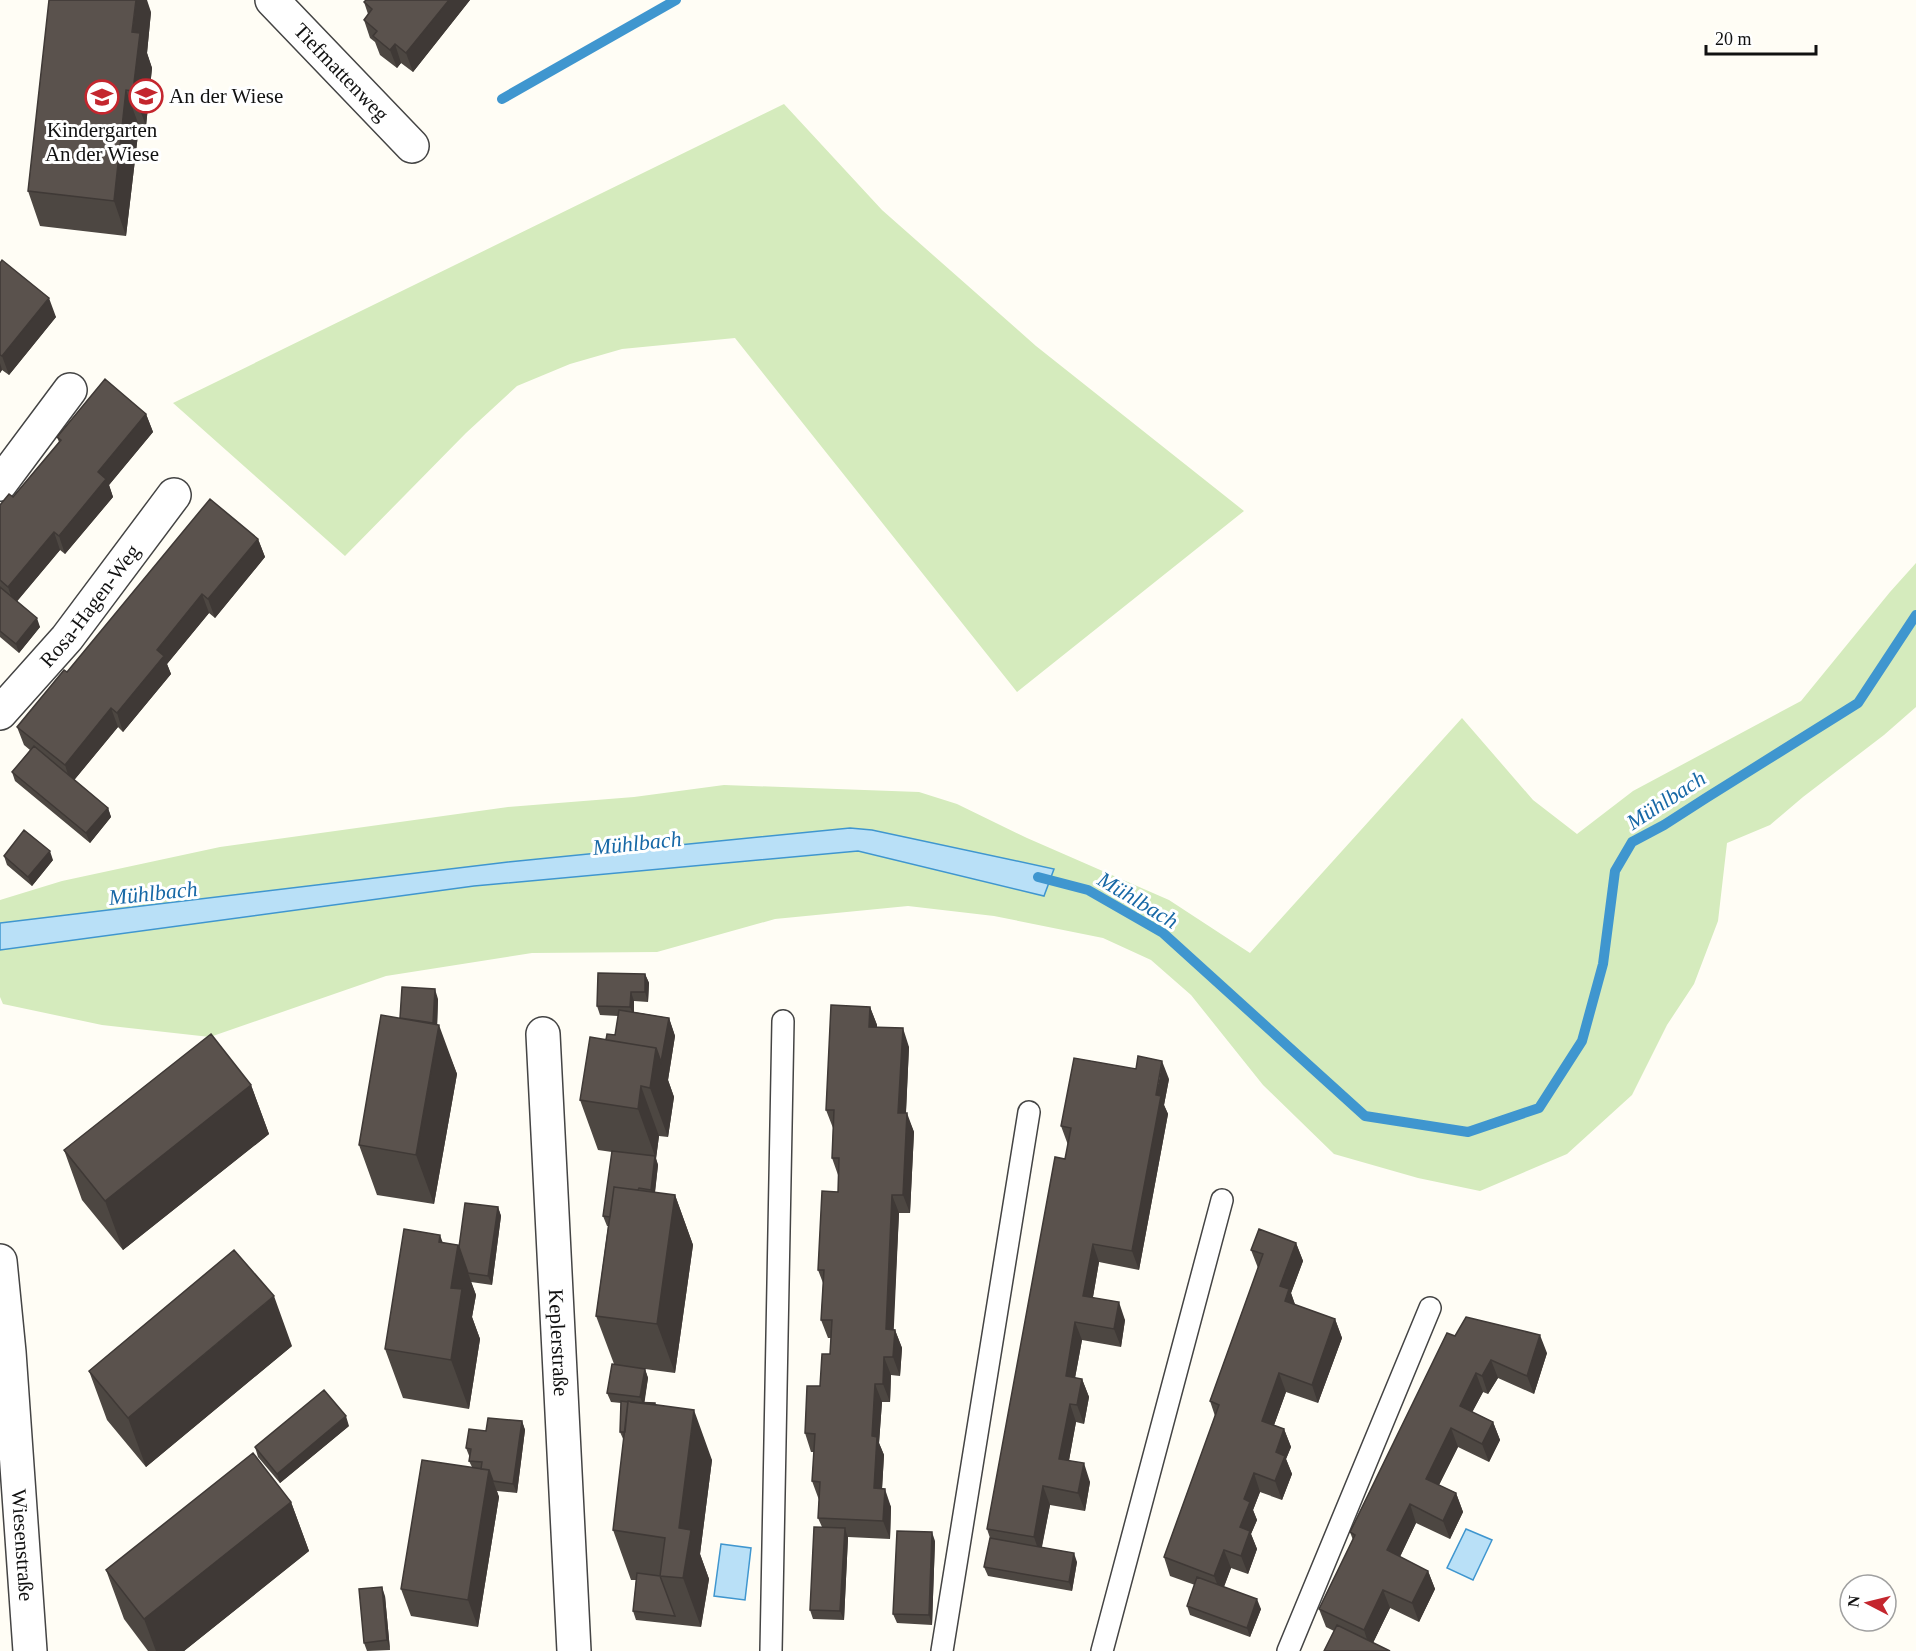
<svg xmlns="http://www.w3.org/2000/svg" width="1916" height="1651" font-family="Georgia,serif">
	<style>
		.green { fill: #d5ebbd }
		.water { fill: #b9e0f7; stroke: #3f96cf; stroke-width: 1.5 }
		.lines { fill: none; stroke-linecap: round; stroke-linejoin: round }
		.stream { stroke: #3f96cf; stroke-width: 10 }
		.lane-casing { stroke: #444; stroke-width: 24 }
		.street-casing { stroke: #444; stroke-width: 36 }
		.lane { stroke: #fff; stroke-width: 21 }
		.street { stroke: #fff; stroke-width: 33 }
		.wall { fill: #4d4742 }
		.shaded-wall { fill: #3f3936 }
		.building { fill: #5a524d; stroke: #3f3936; stroke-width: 1.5 }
		.labels { text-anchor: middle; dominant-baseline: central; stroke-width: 6; stroke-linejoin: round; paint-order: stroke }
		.street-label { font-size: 21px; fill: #111; stroke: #fff }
		.poi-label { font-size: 21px; fill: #111; stroke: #fff; text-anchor: start }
		.water-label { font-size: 22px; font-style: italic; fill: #1768a6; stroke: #fff }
	</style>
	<rect width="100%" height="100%" fill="#fffdf5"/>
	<path class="green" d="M784 104 882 210 1036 346 1244 511 1017 692 735 338 622 349 570 364 517 386 466 433 345 556 173 403Z
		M1916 563V707L1884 735 1803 797 1770 825 1727 843 1718 921 1694 984 1667 1025 1632 1095 1567 1154 1480 1191 1418 1178 1334 1154 1263 1085 1191 995 1151 960 1103 938 994 916 908 906 775 919 657 952 532 953 386 976 210 1037 102 1025 3 1004 0 997V900L62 881 220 847 508 807 634 797 724 785 919 792 957 804 1027 838 1169 900 1250 953 1462 718 1533 800 1577 834 1633 791 1801 701 1890 592Z"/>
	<path class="water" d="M850 828 872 830 1054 869 1044 896 858 851 474 886 0 950V923L508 862Z
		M1466 1529 1492 1540 1473 1580 1447 1568Z
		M721 1544 751 1548 745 1600 714 1596Z"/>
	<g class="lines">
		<path class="stream" d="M502 99 676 0
			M1038 877 1088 890 1163 933 1365 1116 1468 1132 1539 1108 1582 1041 1603 964 1615 871 1632 842 1664 825 1706 798 1858 703 1916 615"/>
		<g class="lane-casing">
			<path id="lane" d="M771 1651 783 1021
				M942 1651 1029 1112
				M1102 1651 1222 1200
				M1288 1651 1430 1308"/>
		</g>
		<g class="street-casing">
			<g id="street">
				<path id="s1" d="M272 0 412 146"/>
				<path d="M0 484 70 390"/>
				<path id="s2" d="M0 713 67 638 174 495"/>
				<path id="s3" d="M543 1034 574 1651"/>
				<path id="s4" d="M0 1261 9 1352 30 1651"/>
			</g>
		</g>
		<use href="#lane" class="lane"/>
		<use href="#street" class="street"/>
	</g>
	<path class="wall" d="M366 0H470L413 72 401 63 397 68 380 55 375 42 370 38 364 20 368 14 364 2Z
		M151 12 147 53 152 68 146 126H139L126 236 40 226 28 191Z
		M0 263 56 317 9 375 2 370 0 373Z
		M146 414 153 432 109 485 113 497 65 554 60 550 17 601 40 627 19 653 0 637V505L13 497 59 442 57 437Z
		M258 539 265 557 215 618 209 613 167 664 171 674 123 732 118 727 74 780 108 808 111 817 90 843 15 781 12 772 30 750 24 745 17 727 67 672Z
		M4 856 53 860 32 886 7 865Z
		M645 974 649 983 648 1002 634 1001V1012L669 1018 675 1036 668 1080 674 1097 668 1137 659 1136 656 1158 658 1165 655 1193 675 1195 693 1245 675 1373 645 1369 648 1378 644 1402 656 1405 712 1460 700 1554 709 1579 701 1627 636 1620 633 1611 636 1580H631L613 1530 624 1441 620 1432 621 1403 611 1402 607 1393 614 1364 596 1316 608 1226H607L603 1216 612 1152 598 1150 580 1100 606 1040 615 1035 618 1016 600 1015 597 1006Z
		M438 999 437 1024 457 1074 434 1204 377 1195 359 1145 400 1018Z
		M870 1007 877 1025V1027L909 1047 906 1113 914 1132 910 1213H899L893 1330H895L902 1348 900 1376 891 1375 890 1402H882L879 1443 884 1455 882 1489 891 1507 890 1539 848 1537 844 1620 813 1619 810 1610 822 1527 818 1518 819 1500 812 1481 814 1452H811L805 1433 830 1354 831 1338H828L821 1320 823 1283 818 1270 838 1192V1175L832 1158 833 1128 826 1110Z
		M1169 1079 1164 1105 1168 1114 1139 1270 1099 1262 1093 1297 1125 1320 1121 1347 1082 1340 1075 1378 1082 1379 1089 1397 1084 1424 1076 1422 1069 1460 1090 1482 1085 1511 1050 1505 1042 1547 1077 1562 1072 1591 988 1576 984 1567 990 1538 987 1529 1068 1145 1061 1126Z
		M251 1085 269 1134 123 1250 82 1200 64 1150Z
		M498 1207 501 1216 492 1285 471 1282 476 1295 472 1317 480 1339 469 1409 403 1398 385 1349 443 1243 458 1245 459 1247Z
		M1296 1243 1303 1261 1291 1293 1295 1305 1335 1319 1342 1338 1318 1403 1286 1392 1274 1425 1284 1429 1291 1447 1286 1459 1292 1474 1282 1500 1260 1492 1253 1510 1257 1520 1251 1534 1257 1549 1248 1574 1231 1568 1224 1587 1261 1609 1250 1637 1190 1615 1187 1606 1195 1585 1170 1576 1164 1557 1215 1416 1210 1401 1258 1268 1251 1250Z
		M1455 1336 1547 1353 1534 1394 1498 1378 1488 1394 1483 1392 1472 1412 1493 1422 1500 1440 1489 1462 1458 1447 1439 1485 1456 1493 1463 1512 1450 1539 1416 1523 1400 1557 1428 1571 1435 1589 1419 1622 1390 1608 1373 1643 1334 1631 1326 1627 1319 1609 1353 1540 1350 1532Z
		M292 1346 146 1467 107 1420 89 1371Z
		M522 1421 525 1430 517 1493 497 1491 499 1497 478 1627 411 1616 401 1589 472 1467 469 1461 470 1458 466 1448 486 1431Z
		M349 1426 280 1483 258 1457 255 1447Z
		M291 1502 309 1551 184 1651H148L124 1619 106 1570Z
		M935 1541 932 1625 897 1623 893 1614Z
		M385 1596 390 1650 367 1651 364 1643Z"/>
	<path class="shaded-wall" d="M136 0H147L151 12 147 53 152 68 146 126 133 91 132 32Z
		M449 0H470L413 72 406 53Z
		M395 44 401 63 397 68 390 50Z
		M126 90 139 126 126 236 114 201Z
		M49 298 56 317 9 375 2 356Z
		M0 363 2 370 0 373Z
		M146 414 153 432 109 485 113 497 65 554 59 536 98 472Z
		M54 532 60 550 14 605 8 587Z
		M258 539 265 557 215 618 208 599Z
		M202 594 209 613 167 664 171 674 123 732 117 713 157 650Z
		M37 618 40 627 19 653 16 644Z
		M111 708 118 727 71 784 65 765Z
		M108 808 111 817 90 843 86 833Z
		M50 851 53 860 32 886 28 877Z
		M645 974 649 983 648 1002 645 992Z
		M435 989 438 999 437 1032 433 1023Z
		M631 992 634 1001V1016L630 1007Z
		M870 1007 877 1025 876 1045 869 1027Z
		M669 1018 675 1036 668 1080 674 1097 668 1137 650 1088 656 1048Z
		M439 1025 457 1074 434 1204 416 1155Z
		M903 1028 909 1047 905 1131 898 1113Z
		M1162 1061 1169 1079 1164 1105 1168 1114 1139 1270 1132 1251Z
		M251 1085 269 1134 123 1250 105 1201Z
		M641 1086 659 1136 656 1159 638 1109Z
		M907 1113 914 1132 910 1213 903 1195Z
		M655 1156 658 1165 654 1199 651 1190Z
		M675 1195 693 1245 675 1373 657 1324Z
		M892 1195 899 1213 893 1347 886 1329Z
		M498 1207 501 1216 492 1285 488 1276Z
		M440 1235 454 1273 458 1245 476 1295 472 1317 480 1339 469 1409 451 1360V1288L439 1242Z
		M1296 1243 1303 1261 1291 1293 1296 1307 1285 1301 1280 1286Z
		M1093 1244 1099 1262 1090 1314 1083 1296Z
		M274 1296 292 1346 146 1467 128 1418Z
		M1119 1302 1125 1320 1121 1347 1114 1329Z
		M1335 1319 1342 1338 1318 1403 1312 1385Z
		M1075 1322 1082 1340 1072 1394 1066 1376Z
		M895 1330 902 1348 900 1376 893 1357Z
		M1540 1335 1547 1353 1534 1394 1527 1376Z
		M884 1357 891 1375 890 1402 883 1384Z
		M1491 1360 1498 1378 1488 1394 1482 1376Z
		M645 1369 648 1378 644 1406 640 1397Z
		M1279 1373 1286 1392 1269 1439 1262 1421Z
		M1476 1373 1483 1392 1466 1424 1460 1406Z
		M1082 1379 1089 1397 1084 1424 1077 1405Z
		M875 1384 882 1402 879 1443 884 1455 881 1506 874 1488 872 1436Z
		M1070 1404 1076 1422 1066 1477 1059 1459Z
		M694 1410 712 1460 700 1554 709 1579 701 1627 683 1578 679 1528Z
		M346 1416 349 1426 280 1483 277 1474Z
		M522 1421 525 1430 517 1493 513 1484Z
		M1493 1422 1500 1440 1489 1462 1482 1444Z
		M1451 1428 1458 1447 1433 1497 1426 1479Z
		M1284 1429 1291 1447 1286 1459 1292 1474 1282 1500 1275 1481 1276 1452Z
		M1084 1463 1090 1482 1085 1511 1078 1493Z
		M489 1470 499 1497 478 1627 468 1600Z
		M1254 1473 1260 1492 1253 1510 1257 1520 1251 1534 1257 1549 1248 1574 1241 1556 1240 1527 1244 1499Z
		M1043 1486 1050 1505 1040 1555 1034 1537Z
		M885 1489 891 1507 890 1539 883 1521Z
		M1456 1493 1463 1512 1450 1539 1443 1521Z
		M291 1502 309 1551 184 1651H156L144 1619Z
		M1410 1504 1416 1523 1394 1569 1387 1550Z
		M845 1528 848 1538 844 1620 840 1611Z
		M932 1532 935 1541 932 1625 929 1615Z
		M1224 1550 1231 1568 1221 1594 1214 1576Z
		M1074 1553 1077 1562 1072 1591 1069 1582Z
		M1428 1571 1435 1589 1419 1622 1412 1603Z
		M382 1587 385 1596 390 1650 387 1640Z
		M1383 1590 1390 1608 1370 1649 1364 1630Z
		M1257 1599 1261 1609 1250 1637 1247 1628Z"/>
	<path class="building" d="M49 0H136L132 32 140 33 133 91 126 90 114 201 28 191Z
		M366 0H449L406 53 395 44 390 50 373 36 377 31 364 20 372 9 364 2Z
		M2 260 49 298 2 356 0 355V263Z
		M105 379 146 414 98 472 106 479 59 536 54 532 8 587 0 580V505L9 494 13 497 61 440 57 437Z
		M210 499 258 539 208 599 202 594 157 650 164 656 117 713 111 708 65 765 17 727 64 670 67 672Z
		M0 587 37 618 16 644 0 631Z
		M34 746 108 808 86 833 12 772Z
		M24 830 50 851 28 877 4 856Z
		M598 973 645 974V992H631L630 1007 597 1006Z
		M402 987 435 989 433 1023 400 1018Z
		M831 1005 870 1007 869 1027 903 1028 898 1113H907L903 1195H892L886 1329 895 1330 893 1357H884L883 1384H875L872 1436 877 1437 874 1488 885 1489 883 1521 818 1518 820 1482 812 1481 815 1434 805 1433 807 1386H820L822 1354H830L832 1320H821L824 1270H818L822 1191 838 1192 839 1158H832L834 1110H826Z
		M619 1010 669 1018 661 1062 656 1048 606 1040 607 1034 615 1035Z
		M381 1015 439 1025 416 1155 359 1145Z
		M211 1034 251 1085 105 1201 64 1150Z
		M590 1037 656 1048 650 1088 641 1086 638 1109 580 1100Z
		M1138 1056 1162 1061 1156 1095 1161 1096 1132 1251 1093 1244 1083 1296 1119 1302 1114 1329 1075 1322 1066 1376 1082 1379 1077 1405 1070 1404 1059 1459 1084 1463 1078 1493 1043 1486 1034 1537 987 1529 1055 1157 1065 1159 1071 1128 1061 1126 1074 1058 1136 1069Z
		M612 1151 655 1156 651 1190 639 1188 638 1190 614 1187 610 1217 603 1216Z
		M614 1187 675 1195 657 1324 596 1316Z
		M465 1203 498 1207 488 1276 468 1273 459 1247Z
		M404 1229 440 1235 439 1242 458 1245 451 1288 462 1289 451 1360 385 1349Z
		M1259 1229 1296 1243 1280 1286 1289 1289 1285 1301 1335 1319 1312 1385 1279 1373 1262 1421 1284 1429 1276 1452 1285 1456 1275 1481 1254 1473 1244 1499 1250 1502 1240 1527 1250 1531 1241 1556 1224 1550 1214 1576 1164 1557 1219 1405 1210 1401 1263 1254 1251 1250Z
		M234 1250 274 1296 128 1418 89 1371Z
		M1466 1317 1540 1335 1527 1376 1491 1360 1482 1376 1476 1373 1460 1406 1493 1422 1482 1444 1451 1428 1426 1479 1456 1493 1443 1521 1410 1504 1387 1550 1428 1571 1412 1603 1383 1590 1364 1630 1319 1609 1355 1535 1350 1532 1447 1333 1455 1336Z
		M612 1364 645 1369 640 1397 607 1393Z
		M324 1390 346 1416 277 1474 255 1447Z
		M621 1401 628 1402 625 1432H620Z
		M628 1401 694 1410 679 1528 691 1530 683 1578 660 1576 665 1538 613 1530Z
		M630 1402 655 1403V1405Z
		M488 1418 522 1421 513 1484 493 1481 489 1470 481 1469 482 1462 469 1461 471 1449 466 1448 469 1429 486 1431Z
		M253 1453 291 1502 144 1619 106 1570Z
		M422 1460 489 1470 468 1600 401 1589Z
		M814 1527 845 1528 840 1611 810 1610Z
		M897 1531 932 1532 929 1615 893 1614Z
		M990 1538 1074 1553 1069 1582 984 1567Z
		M637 1573 660 1576 675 1616 633 1611Z
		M1197 1577 1257 1599 1247 1628 1187 1606Z
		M382 1587 387 1640 364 1643 359 1589Z
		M1337 1625 1390 1651H1324Z"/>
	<defs>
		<g id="school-ring" transform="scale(1.725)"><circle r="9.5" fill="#fff" stroke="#c4262e" stroke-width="1.5"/><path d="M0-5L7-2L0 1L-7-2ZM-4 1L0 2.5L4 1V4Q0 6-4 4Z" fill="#c4262e"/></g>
	</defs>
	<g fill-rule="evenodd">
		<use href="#school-ring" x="146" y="96"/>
		<use href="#school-ring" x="102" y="97"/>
	</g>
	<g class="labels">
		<g class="street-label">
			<text stroke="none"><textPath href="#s1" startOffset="100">Tiefmattenweg</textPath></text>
			<text stroke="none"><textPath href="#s2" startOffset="140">Rosa-Hagen-Weg</textPath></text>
			<text stroke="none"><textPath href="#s3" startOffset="309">Keplerstraße</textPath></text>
			<text stroke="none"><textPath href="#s4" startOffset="285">Wiesenstraße</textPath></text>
		</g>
		<g class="poi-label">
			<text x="169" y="96">An der Wiese</text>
			<text x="102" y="130" text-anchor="middle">Kindergarten<tspan x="102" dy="24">An der Wiese</tspan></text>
		</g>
		<g class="water-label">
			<text transform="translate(1666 800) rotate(-33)">Mühlbach</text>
			<text transform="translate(637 843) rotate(-6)">Mühlbach</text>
			<text transform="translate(153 893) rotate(-6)">Mühlbach</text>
			<text transform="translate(1138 900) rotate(31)">Mühlbach</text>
		</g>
	</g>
	<g transform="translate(1868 1603) rotate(277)"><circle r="28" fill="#ffffff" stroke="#a0a0a0" stroke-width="1.5"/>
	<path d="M0-4.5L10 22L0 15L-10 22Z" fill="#c4262e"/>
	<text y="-9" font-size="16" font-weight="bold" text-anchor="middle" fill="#111111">N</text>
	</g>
	<path d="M1706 45v9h110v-9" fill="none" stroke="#111111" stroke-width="3"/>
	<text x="1715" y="45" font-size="18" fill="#111111" stroke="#ffffff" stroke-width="4.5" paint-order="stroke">20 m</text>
</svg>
